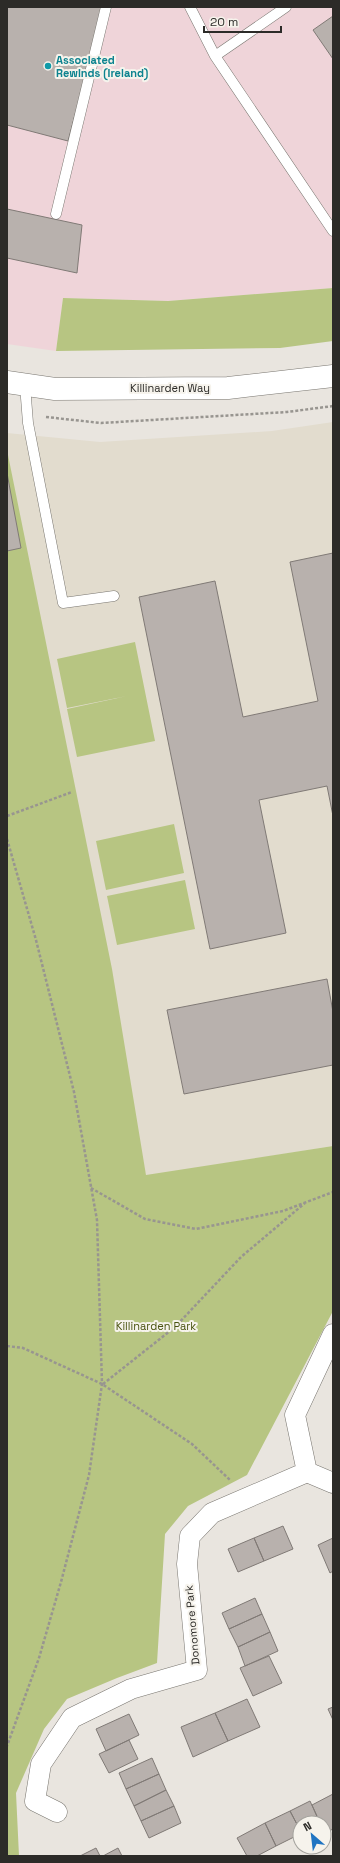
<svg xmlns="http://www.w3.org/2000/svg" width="340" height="1863" font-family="'Space Grotesk',sans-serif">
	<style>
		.industrial { fill: #efd4d9 }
		.built { fill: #e2dcce }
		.green { fill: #b7c582 }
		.building { fill: #b8b1ad; stroke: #807a76 }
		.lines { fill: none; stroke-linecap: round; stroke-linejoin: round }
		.service-casing { stroke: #797670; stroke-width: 11 }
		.minor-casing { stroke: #797670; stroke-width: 21 }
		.tertiary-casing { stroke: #797670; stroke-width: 23 }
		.path { stroke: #989590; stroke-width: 2.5; stroke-dasharray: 3 2; stroke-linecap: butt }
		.service { stroke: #fff; stroke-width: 10 }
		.minor { stroke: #fff; stroke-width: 20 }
		.tertiary { stroke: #fff; stroke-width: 22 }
		.culture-dot { fill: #0f9aa8; stroke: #f6f3ec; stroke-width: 1.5 }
		.labels { text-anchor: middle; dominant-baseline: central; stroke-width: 4; stroke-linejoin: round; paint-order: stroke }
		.culture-label { font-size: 11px; font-weight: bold; fill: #0d838f; stroke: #f6f3ec; text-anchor: start }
		.street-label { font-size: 11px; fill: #2c2b28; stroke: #f6f3ec }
		.park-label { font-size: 11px; fill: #495310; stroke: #f6f3ec }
	</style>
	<rect width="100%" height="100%" fill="#e9e5df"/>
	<path class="industrial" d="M7 7H333V288L168 301 63 298 56 351 7 344Z"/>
	<path class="built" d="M333 422V1146L146 1176 7 451V433L100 442 272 431Z"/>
	<path class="green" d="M333 288V341L280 348 56 351 63 298 168 301Z
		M7 450 112 969 146 1175 333 1146V1311L247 1475 188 1506 165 1534 157 1663 117 1678 67 1699 44 1729 16 1793 19 1856H7Z
		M135 642 155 741 77 757 67 709 127 696 67 708 57 659Z
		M174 824 184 873 106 890 96 841Z
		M185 880 195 929 117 945 107 896Z"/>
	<path class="building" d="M7 7H104L68 141 7 125Z
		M333 16V59L313 30Z
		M7 209 82 225 77 273 7 258Z
		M7 473 21 548 7 551Z
		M333 553V816L327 786 259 800 286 933 210 949 139 597 215 581 243 717 318 701 290 562Z
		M327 979 333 1012V1065L184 1094 167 1010Z
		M283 1526 293 1549 264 1561 254 1538Z
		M254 1538 264 1561 238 1572 228 1549Z
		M333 1538V1571L330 1573 318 1545Z
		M255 1598 262 1614 229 1629 222 1613Z
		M262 1614 270 1632 238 1647 229 1629Z
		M270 1632 278 1651 245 1666 238 1647Z
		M269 1656 282 1683 253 1696 240 1668Z
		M247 1699 260 1727 228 1741 215 1713Z
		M333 1707V1720L328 1709Z
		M215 1713 228 1741 193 1757 181 1727Z
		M129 1714 139 1735 106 1751 96 1729Z
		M129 1740 138 1759 109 1773 99 1754Z
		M152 1758 159 1774 126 1789 119 1773Z
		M159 1774 166 1790 134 1806 126 1789Z
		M166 1790 174 1806 141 1821 134 1806Z
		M333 1794V1829L325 1833 324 1823H320L312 1805Z
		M310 1801 320 1823H300V1830L290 1811Z
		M174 1806 181 1823 149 1838 141 1821Z
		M290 1811 300 1830V1834L276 1846 265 1823Z
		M265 1823 276 1846 257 1856H247L237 1838Z
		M96 1848 100 1856H80Z
		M118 1848 122 1856H103Z"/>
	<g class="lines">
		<g class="service-casing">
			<path id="service" d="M190 7 215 56 333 231
				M215 56 286 7
				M56 214 106 7
				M25 385 28 423 63 603 114 596"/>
		</g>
		<g class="minor-casing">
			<path id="minor" d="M307 1472 295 1415 333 1334
				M57 1812 35 1801 41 1764 72 1718 131 1689 197 1670 187 1564 190 1536 212 1513 307 1472 333 1483"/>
		</g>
		<g class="tertiary-casing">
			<path id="tertiary" d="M7 382 55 389 228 388 333 376"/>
		</g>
		<path class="path" d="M46 417 101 423 287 412 333 406
			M7 816 72 792
			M7 839 36 940 74 1092 97 1220 102 1384 89 1475 61 1582 39 1658 7 1746
			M91 1188 145 1219 196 1229 283 1211 333 1192
			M7 1346 23 1348 102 1384 192 1444 230 1480
			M103 1384 175 1327 241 1257 305 1203"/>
		<use href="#service" class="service"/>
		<use href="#minor" class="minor"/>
		<use href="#tertiary" class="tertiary"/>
	</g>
	<circle class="culture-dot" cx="48" cy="66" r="4"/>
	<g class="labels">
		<g class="culture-label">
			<text x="56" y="60">Associated<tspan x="56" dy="13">Rewinds (Ireland)</tspan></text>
		</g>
		<g class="street-label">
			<text x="170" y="388">Killinarden Way</text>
			<text transform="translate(192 1625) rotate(-95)">Donomore Park</text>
		</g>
		<g class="park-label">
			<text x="156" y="1326">Killinarden Park</text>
		</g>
	</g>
	<rect width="340" height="1863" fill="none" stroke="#2c2b28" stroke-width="16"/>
	<g transform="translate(312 1835) rotate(332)"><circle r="19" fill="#f6f3ec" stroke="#a5a39e"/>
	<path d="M0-3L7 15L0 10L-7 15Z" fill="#1f74c2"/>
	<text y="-6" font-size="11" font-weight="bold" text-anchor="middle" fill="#2c2b28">N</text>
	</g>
	<path d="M204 26v6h77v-6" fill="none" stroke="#2c2b28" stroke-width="2"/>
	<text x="210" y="26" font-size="12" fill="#2c2b28" stroke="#f6f3ec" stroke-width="3" paint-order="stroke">20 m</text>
</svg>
